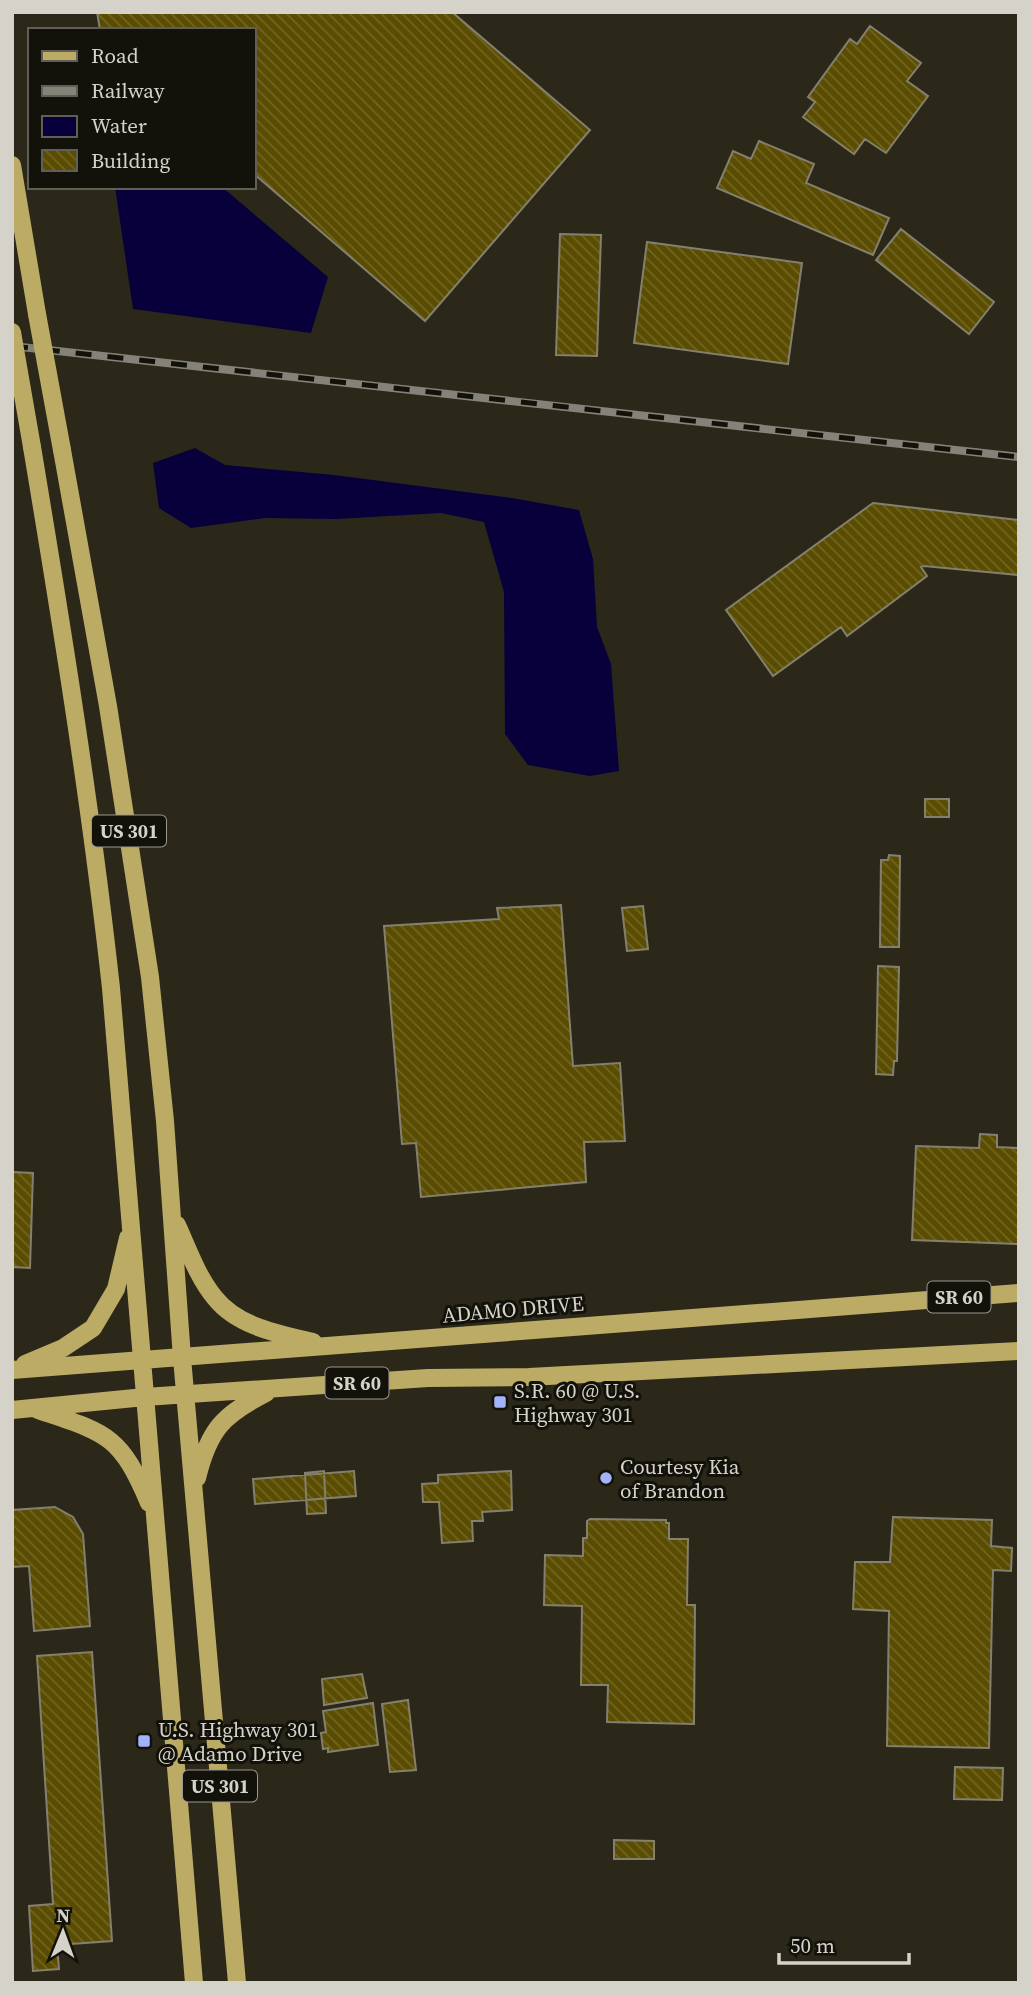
<svg xmlns="http://www.w3.org/2000/svg" width="1031" height="1995" font-family="'Source Serif 4',serif">
	<style>
		.water { fill: #07003a }
		.building { fill: url(#building-back-hatch); stroke: #84806f; stroke-width: 2 }
		.lines { fill: none; stroke-linecap: round; stroke-linejoin: round }
		.primary { stroke: #bcab65; stroke-width: 18 }
		.rail-casing { stroke: #858377; stroke-width: 8 }
		.rail { stroke: #12110a; stroke-width: 5; stroke-dasharray: 16; stroke-linecap: butt }
		.primary-bridge { stroke: #bcab65; stroke-width: 18 }
		.poi-dot { fill: #a3b2fd; stroke: #12110a; stroke-width: 2.5 }
		.labels { text-anchor: middle; dominant-baseline: central; stroke-width: 6; stroke-linejoin: round; paint-order: stroke }
		.shield { fill: #12110a; stroke: #9a9890; stroke-width: 2 }
		.shield-label { font-size: 19px; font-weight: bold; fill: #d4d2c9 }
		.street-label { font-size: 21px; fill: #d4d2c9; stroke: #12110a }
		.poi-label { font-size: 21px; fill: #d4d2c9; stroke: #12110a; text-anchor: start }
	</style>
	<defs>
		<pattern id="building-back-hatch" width="6" height="6" patternUnits="userSpaceOnUse" patternTransform="scale(1.75)"><rect width="6" height="6" fill="#5a4c00"/><path d="M-1 5l2 2M0 0l6 6M5-1l2 2" fill="none" stroke="#716524"/></pattern>
	</defs>
	<rect width="100%" height="100%" fill="#2b281a"/>
	<path class="water" d="M115 187H222L328 277 311 333 133 309Z
		M195 448 225 465 334 475 512 498 579 510 593 559 597 627 611 664 619 771 590 776 528 765 505 734 504 592 484 522 441 513 336 519 265 518 191 528 159 508 153 463Z"/>
	<path class="building" d="M97 12H452L590 130 425 321 254 174V30H100Z
		M870 26 921 63 907 81 928 96 886 153 865 139 854 154 803 117 815 102 808 97 850 39 857 44Z
		M759 141 814 164 806 183 889 218 873 255 717 188 733 151 751 159Z
		M901 229 994 302 969 334 876 260Z
		M560 234 601 235 597 356 556 355Z
		M647 242 802 263 788 364 634 343Z
		M873 503 1019 520V575L924 566 921 567 927 576 847 636 841 627 773 676 726 610Z
		M925 799H949V817H925Z
		M889 855 900 856 899 947H880L881 860H888Z
		M561 905 573 1066 620 1063 625 1141 584 1142 586 1182 421 1197 416 1143 402 1144 384 926 499 919 497 908Z
		M643 906 648 949 627 951 622 908Z
		M878 966 899 967 897 1061H894L893 1075 876 1074Z
		M980 1134 997 1135V1147L1019 1148V1244L912 1240 916 1146 979 1148Z
		M12 1172 33 1173 30 1268 12 1267Z
		M324 1471 326 1513 307 1514 305 1473Z
		M354 1471 356 1496 255 1504 253 1479Z
		M511 1471 512 1510 482 1512 483 1521H472L473 1541 442 1543 439 1502H423L422 1484 438 1483V1475Z
		M55 1507 73 1517 83 1534 90 1626 34 1631 29 1566 12 1567V1510Z
		M893 1517 992 1520 991 1546 1012 1548 1011 1571 993 1570 989 1748 887 1746 889 1611 853 1609 855 1562H890Z
		M590 1519 666 1520V1523H669V1539H688L687 1605H695L694 1724 607 1722 608 1685H581L582 1606 544 1605 545 1555 583 1556V1538H587V1521Z
		M92 1652 112 1941 57 1945 59 1969 33 1971 29 1906 53 1904 37 1656Z
		M362 1674 367 1698 324 1705 322 1679Z
		M408 1700 416 1770 390 1772 382 1704Z
		M373 1703 378 1745 328 1752V1748L323 1749 321 1733 326 1732 323 1711Z
		M955 1767 1003 1768 1002 1800 954 1799Z
		M614 1840 654 1841V1859H614Z"/>
	<g class="lines">
		<path class="primary" d="M12 165 37 314
			M32 447C62 627 91 806 111 988L194 1983
			M62 450 108 706 150 977 165 1121 182 1358 237 1983
			M177 1225C188 1249 198 1278 215 1298 238 1327 280 1334 313 1342
			M25 1364 63 1348 93 1328 116 1289 128 1238
			M12 1370 1019 1293
			M12 1410 145 1397 428 1378 529 1377 1019 1351
			M38 1410C106 1433 120 1434 149 1503
			M197 1478C209 1429 223 1415 266 1393"/>
		<g class="rail-casing">
			<path id="rail" d="M12 346 1019 457"/>
		</g>
		<use href="#rail" class="rail"/>
		<path class="primary-bridge" d="M37 314 62 450
			M12 332 32 447"/>
	</g>
	<g class="poi-dot">
		<rect x="493" y="1395" width="14" height="14" rx="3.5"/>
		<circle cx="606" cy="1478" r="7"/>
		<rect x="137" y="1734" width="14" height="14" rx="3.5"/>
	</g>
	<g class="labels">
		<g class="shield">
			<rect x="92" y="815.5" width="74" height="31" rx="5"/>
			<rect x="927.5" y="1281.5" width="63" height="31" rx="5"/>
			<rect x="325.5" y="1367.5" width="63" height="31" rx="5"/>
			<rect x="183" y="1770.5" width="74" height="31" rx="5"/>
		</g>
		<g class="shield-label">
			<text x="129" y="831">US 301</text>
			<text x="959" y="1297">SR 60</text>
			<text x="357" y="1383">SR 60</text>
			<text x="220" y="1786">US 301</text>
		</g>
		<g class="street-label">
			<text transform="translate(513 1309) rotate(-5)">ADAMO DRIVE</text>
		</g>
		<g class="poi-label">
			<text x="514" y="1390">S.R. 60 @ U.S.<tspan x="514" dy="24">Highway 301</tspan></text>
			<text x="620" y="1466">Courtesy Kia<tspan x="620" dy="24">of Brandon</tspan></text>
			<text x="158" y="1729">U.S. Highway 301<tspan x="158" dy="24">@ Adamo Drive</tspan></text>
		</g>
	</g>
	<rect width="1031" height="1995" fill="none" stroke="#d4d2c9" stroke-width="28"/>
	<rect x="28" y="28" width="228" height="161" fill="#12110a" stroke="#605e56" stroke-width="2"/>
	<rect x="42" y="51" width="35" height="10" fill="#bcab65" stroke="#605e56" stroke-width="2"/>
	<text x="91" y="63" font-size="21" fill="#d4d2c9">Road</text>
	<rect x="42" y="86" width="35" height="10" fill="#858377" stroke="#605e56" stroke-width="2"/>
	<text x="91" y="98" font-size="21" fill="#d4d2c9">Railway</text>
	<rect x="42" y="116" width="35" height="21" fill="#07003a" stroke="#605e56" stroke-width="2"/>
	<text x="91" y="133" font-size="21" fill="#d4d2c9">Water</text>
	<rect x="42" y="150" width="35" height="21" fill="url(#building-back-hatch)" stroke="#605e56" stroke-width="2"/>
	<text x="91" y="168" font-size="21" fill="#d4d2c9">Building</text>
	<g transform="translate(63 1932) rotate(1)" stroke="#12110a" stroke-width="5" paint-order="stroke">
	<path d="M0-5L12 26L0 18L-12 26Z" fill="#d4d2c9"/>
	<text y="-10" font-size="19" font-weight="bold" text-anchor="middle" fill="#d4d2c9">N</text>
	</g>
	<path d="M779 1953v10h130v-10" fill="none" stroke="#d4d2c9" stroke-width="3.5"/>
	<text x="790" y="1953" font-size="21" fill="#d4d2c9" stroke="#12110a" stroke-width="5" paint-order="stroke">50 m</text>
</svg>
